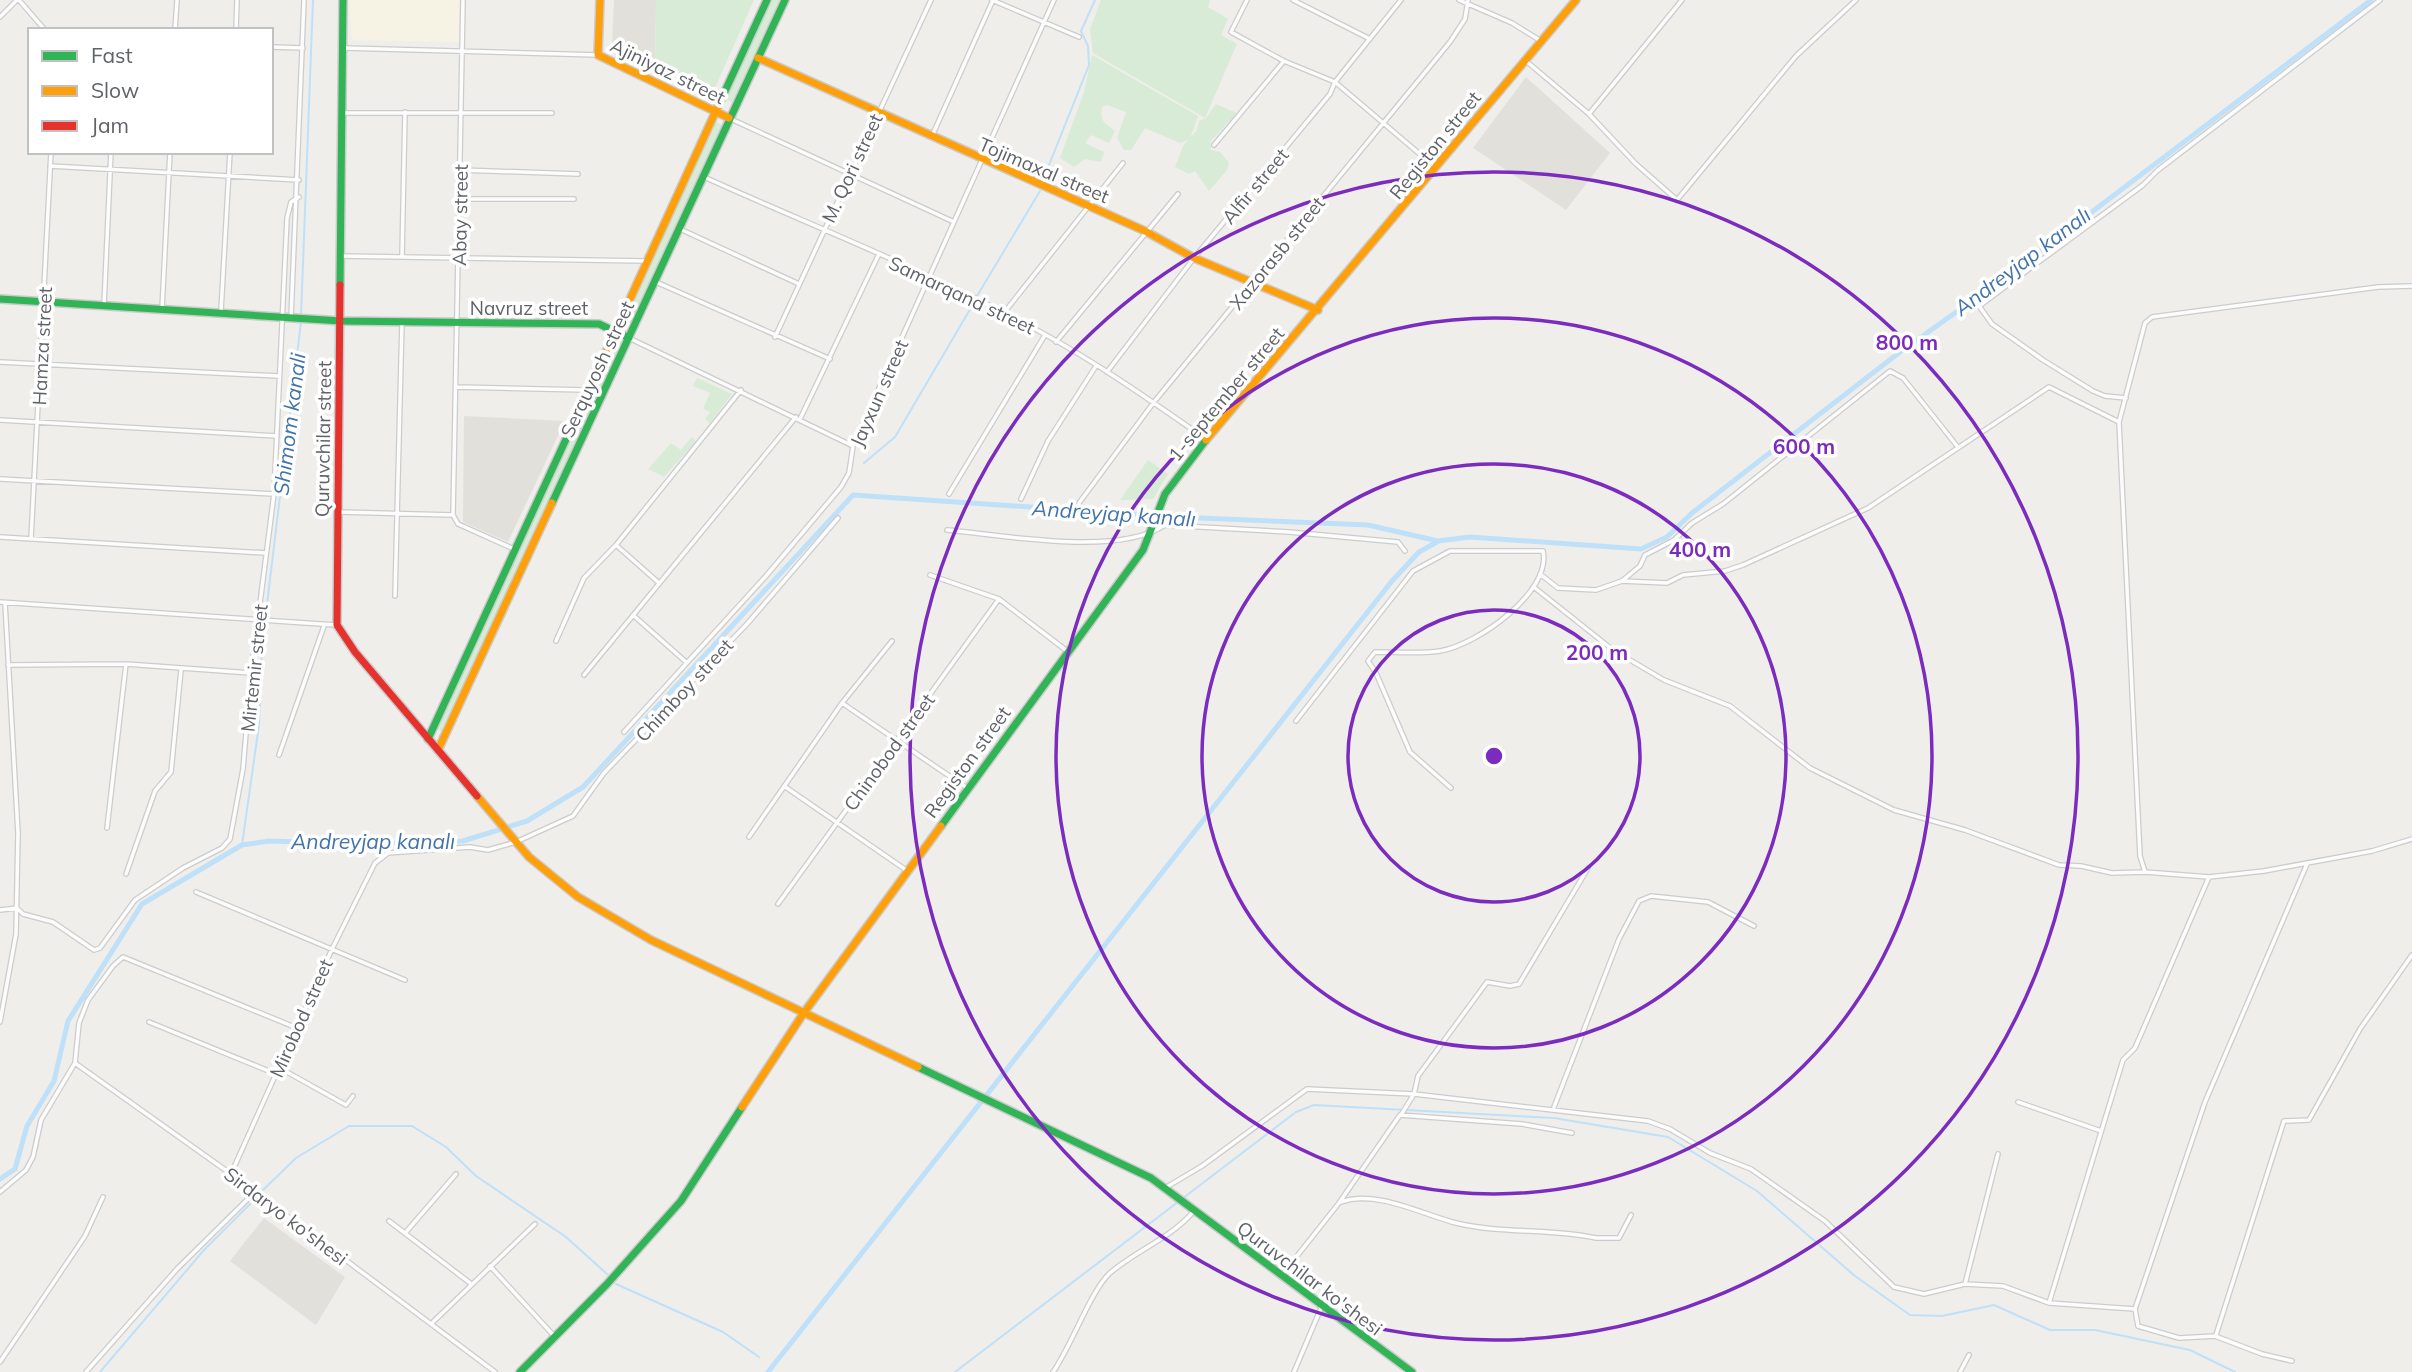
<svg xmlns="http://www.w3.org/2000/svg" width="2412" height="1372" font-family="Mulish,sans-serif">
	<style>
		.commercial { fill: #f7f3e4 }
		.education { fill: #e2e0da }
		.green { fill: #d8ebd6 }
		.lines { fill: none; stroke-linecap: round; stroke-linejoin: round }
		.stream { stroke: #bfe0f9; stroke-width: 2 }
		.canal { stroke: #bfe0f9; stroke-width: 5 }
		.street-casing { stroke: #cbcccc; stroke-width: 6 }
		.fast-casing { stroke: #cacacb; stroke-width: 10 }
		.slow-casing { stroke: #cacacb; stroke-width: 10 }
		.jam-casing { stroke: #cacacb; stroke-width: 10 }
		.street { stroke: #fdfcfc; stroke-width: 3.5 }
		.fast { stroke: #30b455; stroke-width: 7 }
		.slow { stroke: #ff9f0a; stroke-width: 7 }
		.jam { stroke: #e5322d; stroke-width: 7 }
		.ring { fill: none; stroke: #7b2cbf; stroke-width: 3.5 }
		.labels { text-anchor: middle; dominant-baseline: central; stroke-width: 7; stroke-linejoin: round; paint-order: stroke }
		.street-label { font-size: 19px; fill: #5f6368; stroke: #fff }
		.water-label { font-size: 21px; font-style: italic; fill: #4174aa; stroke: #fff }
		.centre { fill: #7b2cbf; stroke: #fff; stroke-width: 3.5 }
		.ring-label { font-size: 21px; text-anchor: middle; font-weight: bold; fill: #7b2cbf; stroke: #fff; stroke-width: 7; stroke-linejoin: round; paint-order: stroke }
	</style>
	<rect width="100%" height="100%" fill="#efeeea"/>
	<path class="commercial" d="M349 0H459V42L352 40Z"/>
	<path class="education" d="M614 0H656L655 63 612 44Z
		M1526 77 1610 153 1566 210 1473 148Z
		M464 416 565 421 508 542 463 522Z
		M264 1218 345 1277 316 1325 230 1261Z"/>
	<path class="green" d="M656 0H754L713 92 655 63Z
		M772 0H780L732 102 726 100Z
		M1101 0H1210L1208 7 1228 19 1221 35 1237 44 1205 118 1093 53 1090 29Z
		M1092 55 1198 116 1190 139 1180 143 1145 128 1131 150H1124L1117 138 1126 112 1107 105 1102 107C1099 122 1105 123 1115 131L1109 143 1091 135 1085 143 1104 152 1101 162 1085 159 1074 167 1060 158 1084 92Z
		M1216 104 1237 113 1210 142 1211 150 1220 152 1229 163 1227 170 1209 191 1195 171 1189 174 1175 167 1183 146 1197 130 1199 121 1206 118Z
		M716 122 722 125 629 325 622 322Z
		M614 340 621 343 443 732 436 728Z
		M697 378 732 394 710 423 705 419 710 412 703 409 710 393 693 386Z
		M692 437 696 441 664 477 648 469 671 443 681 450Z
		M1148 460 1168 474 1153 499 1120 500Z"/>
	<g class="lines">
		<path class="stream" d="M1043 180 1089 65 1088 46 1081 31 1095 0
			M977 296 1040 191
			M301 316 313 0
			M864 463 895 437 972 306
			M242 845 259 725 262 646 301 322
			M261 1192 296 1158 349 1126H412L446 1147 476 1176 566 1237 607 1274
			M616 1284 723 1332 759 1357
			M100 1372 204 1250 252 1202
			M955 1372 1296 1112 1314 1105 1554 1118 1668 1137 1757 1191 1855 1276 1910 1315 1942 1316 1994 1305 2050 1330H2095L2190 1350 2235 1372"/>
		<path class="canal" d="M0 1179 15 1169 27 1126 54 1081 68 1021 142 904 242 845 269 841 369 844 463 841 527 821 583 787 853 495 1176 517 1368 525 1438 541 1470 537 1641 549 1667 537 1692 513 1896 355 2022 265 2371 0
			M768 1372 1392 581 1419 552 1437 542"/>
		<g class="street-casing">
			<path id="street" d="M19 0 45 30
				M992 0 1079 37
				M1247 0 1231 32 1284 61 1335 82 1435 167
				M1293 0 1370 39
				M1459 0 1512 23 1541 41
				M0 17 17 0
				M175 30 177 0
				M236 30 237 0
				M271 47 303 48
				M344 48 598 55
				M1526 61 1589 114 1636 164 1677 200 1796 56 1856 0
				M342 113H552
				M1589 114 1682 0
				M731 119 954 222
				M932 136 993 0
				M1214 145 1284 61
				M50 166 299 180
				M461 170 578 174
				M704 177C817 228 938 275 1046 335 1102 366 1154 403 1206 439
				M461 199H574
				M680 229 799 284
				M340 256 645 261
				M402 257 405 112
				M656 282 830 359
				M104 305 111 152
				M162 309 170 152
				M221 311 230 152
				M1003 314 1123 163
				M291 318 304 0
				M775 337 931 0
				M629 338 853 446
				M1056 342 1178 194
				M0 362 278 376
				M1107 372 1194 258 1330 94 1335 82 1401 0
				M457 387 586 390
				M2126 398 2105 396 2093 391 2043 360 1992 324 1979 306 2143 185 2158 170 2380 0
				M800 419 878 256
				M0 420 277 436
				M2119 422 2145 323 2152 317 2378 287 2412 286
				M0 479 274 494
				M949 494 1045 335
				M1021 499 1048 441 1096 366
				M1079 503 1154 402 1450 42 1465 19 1468 0
				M339 512 453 515 458 524 514 549
				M453 515 463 0
				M947 530C1004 535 1117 557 1165 525L1289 532 1398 542 1405 551
				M0 537 266 553
				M31 539 51 152
				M616 545 659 583
				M1540 574 1558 588 1596 590 1622 581 1667 583 1683 575 1725 571 1743 565 1868 508 2049 387 2119 422 2140 856 2145 872
				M930 575 999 599 1067 651
				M1622 581 1640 566 1645 555 1674 540 1692 523 1723 504 1890 371 1903 378 1957 446
				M1535 588 1613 650 1664 680 1730 706 1810 768 1894 810 1965 830 2059 865 2081 866 2112 873 2145 872 2209 877 2264 871 2372 851 2412 839
				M395 596 402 322
				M0 602 336 625
				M633 615 686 662
				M556 641 584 578 616 545 741 390
				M8 665 126 664 251 673
				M584 675 796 417
				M842 703 967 788
				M1296 721 1413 571 1450 551H1543C1552 592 1477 645 1440 651 1419 654 1396 652 1375 652L1368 661 1376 673 1410 752 1451 788
				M624 732 766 576 841 487 849 473 853 446 1054 0
				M279 755 324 626
				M784 786 909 872
				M107 828 126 664
				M749 837 842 703 892 641
				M126 874 155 791 171 772 181 670
				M196 892 405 980
				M778 904 999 599
				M0 910 17 908 23 914 53 922 94 950 100 948 135 900 183 868 222 848 230 839 243 769 251 673 274 494 287 218 291 202 299 197
				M0 1022 16 934 18 833 5 603
				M149 1022 276 1074
				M75 1063 231 1174 495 1372
				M278 1067 346 1105 353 1096
				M2018 1102 2101 1131
				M1554 1107 1619 939 1639 901 1651 896 1708 902 1754 926
				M1401 1115 1414 1094 1418 1076 1487 982 1510 986 1519 984 1588 868
				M231 1174 332 949 375 863 388 853 470 847 488 850 516 842 573 816 604 773 747 624 838 518
				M1165 1188 1202 1166 1307 1089 1414 1094 1648 1121 1670 1129 1710 1153 1751 1169 1825 1221 1894 1287 1924 1294 1965 1284 2003 1286 2049 1303 2135 1309 2138 1326 2179 1338 2215 1336 2262 1354 2292 1361
				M0 1192 26 1170 33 1157 41 1120 75 1063 79 1023 88 1000 113 966 123 957 297 1028
				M1341 1202C1375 1189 1424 1215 1456 1223 1501 1234 1551 1228 1596 1238H1619L1631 1215
				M389 1221 470 1283
				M406 1232 456 1174
				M490 1266 555 1337
				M1282 1275 1339 1203 1400 1115 1522 1124 1572 1133
				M1965 1284 1998 1154
				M2049 1303 2123 1060 2135 1048 2209 877
				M2135 1309 2205 1102 2307 864
				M433 1322 535 1224
				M2216 1335 2284 1121 2309 1120 2360 1029 2412 955
				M0 1362 85 1236 103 1197
				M86 1372 177 1269 254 1193
				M1053 1372C1071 1347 1091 1290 1110 1273 1137 1250 1171 1238 1194 1211
				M1294 1372 1321 1308
				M1960 1372 1969 1355"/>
		</g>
		<g class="fast-casing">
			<path id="fast" d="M720 102 767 0
				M340 285 343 0
				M0 299 341 321 599 324 629 338
				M552 503 785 0
				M428 739 573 424
				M941 826 1143 550 1165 494 1206 440
				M918 1067 1151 1178 1412 1372
				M520 1372 607 1284 681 1201 742 1107"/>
		</g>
		<g class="slow-casing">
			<path id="slow" d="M600 0 598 55 729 118
				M758 58 1145 231 1194 258 1318 310
				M573 424 720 102
				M1206 440 1576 0
				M438 750 552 503
				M477 796 529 857 578 897 651 940 918 1067
				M742 1107 803 1014 941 826"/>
		</g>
		<g class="jam-casing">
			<path id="jam" d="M340 285 337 625 355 652 477 796"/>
		</g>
		<use href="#street" class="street"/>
		<use href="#fast" class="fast"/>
		<use href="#slow" class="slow"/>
		<use href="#jam" class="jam"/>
	</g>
	<g class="ring">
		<circle cx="1494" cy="756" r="146"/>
		<circle cx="1494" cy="756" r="292"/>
		<circle cx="1494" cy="756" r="438"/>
		<circle cx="1494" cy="756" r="584"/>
	</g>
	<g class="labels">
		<g class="street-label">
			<text transform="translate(668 71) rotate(26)">Ajiniyaz street</text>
			<text transform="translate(1435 145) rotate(-51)">Registon street</text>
			<text transform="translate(852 168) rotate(-65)">M. Qori street</text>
			<text transform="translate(1044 170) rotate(23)">Tojimaxal street</text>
			<text transform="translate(1255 186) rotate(-50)">Alfir street</text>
			<text transform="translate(460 215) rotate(-89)">Abay street</text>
			<text transform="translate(1277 253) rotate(-51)">Xazorasb street</text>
			<text transform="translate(962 295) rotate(25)">Samarqand street</text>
			<text x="529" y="308">Navruz street</text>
			<text transform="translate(42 346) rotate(-87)">Hamza street</text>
			<text transform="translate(597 369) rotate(-65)">Serquyosh street</text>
			<text transform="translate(879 393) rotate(-66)">Jayxun street</text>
			<text transform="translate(1226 394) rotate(-50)">1-september street</text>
			<text transform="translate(323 439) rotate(-89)">Quruvchilar street</text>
			<text transform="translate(254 668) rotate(-84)">Mirtemir street</text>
			<text transform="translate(684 690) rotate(-47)">Chimboy street</text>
			<text transform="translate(889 752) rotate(-54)">Chinobod street</text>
			<text transform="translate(967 762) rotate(-54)">Registon street</text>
			<text transform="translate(301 1018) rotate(-66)">Mirobod street</text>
			<text transform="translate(286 1216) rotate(37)">Sirdaryo ko'shesi</text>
			<text transform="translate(1310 1278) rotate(37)">Quruvchilar ko'shesi</text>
		</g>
		<g class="water-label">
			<text transform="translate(2022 261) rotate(-37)">Andreyjap kanalı</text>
			<text transform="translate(289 424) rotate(-83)">Shimom kanali</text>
			<text transform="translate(1114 513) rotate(4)">Andreyjap kanalı</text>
			<text x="373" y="841">Andreyjap kanalı</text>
		</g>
	</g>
	<circle cx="1494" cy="756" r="10" class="centre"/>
	<g class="ring-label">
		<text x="1907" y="350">800 m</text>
		<text x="1804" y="454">600 m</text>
		<text x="1700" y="557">400 m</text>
		<text x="1597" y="660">200 m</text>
	</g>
	<rect x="28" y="28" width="245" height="126" fill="#ffffff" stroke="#bfc1c3" stroke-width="2"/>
	<rect x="42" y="51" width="35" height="10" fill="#30b455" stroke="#bfc1c3" stroke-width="2"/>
	<text x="91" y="63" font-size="21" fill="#5f6368">Fast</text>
	<rect x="42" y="86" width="35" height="10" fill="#ff9f0a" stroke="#bfc1c3" stroke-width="2"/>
	<text x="91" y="98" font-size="21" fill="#5f6368">Slow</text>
	<rect x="42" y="121" width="35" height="10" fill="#e5322d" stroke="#bfc1c3" stroke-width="2"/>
	<text x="91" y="133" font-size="21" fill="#5f6368">Jam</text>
</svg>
